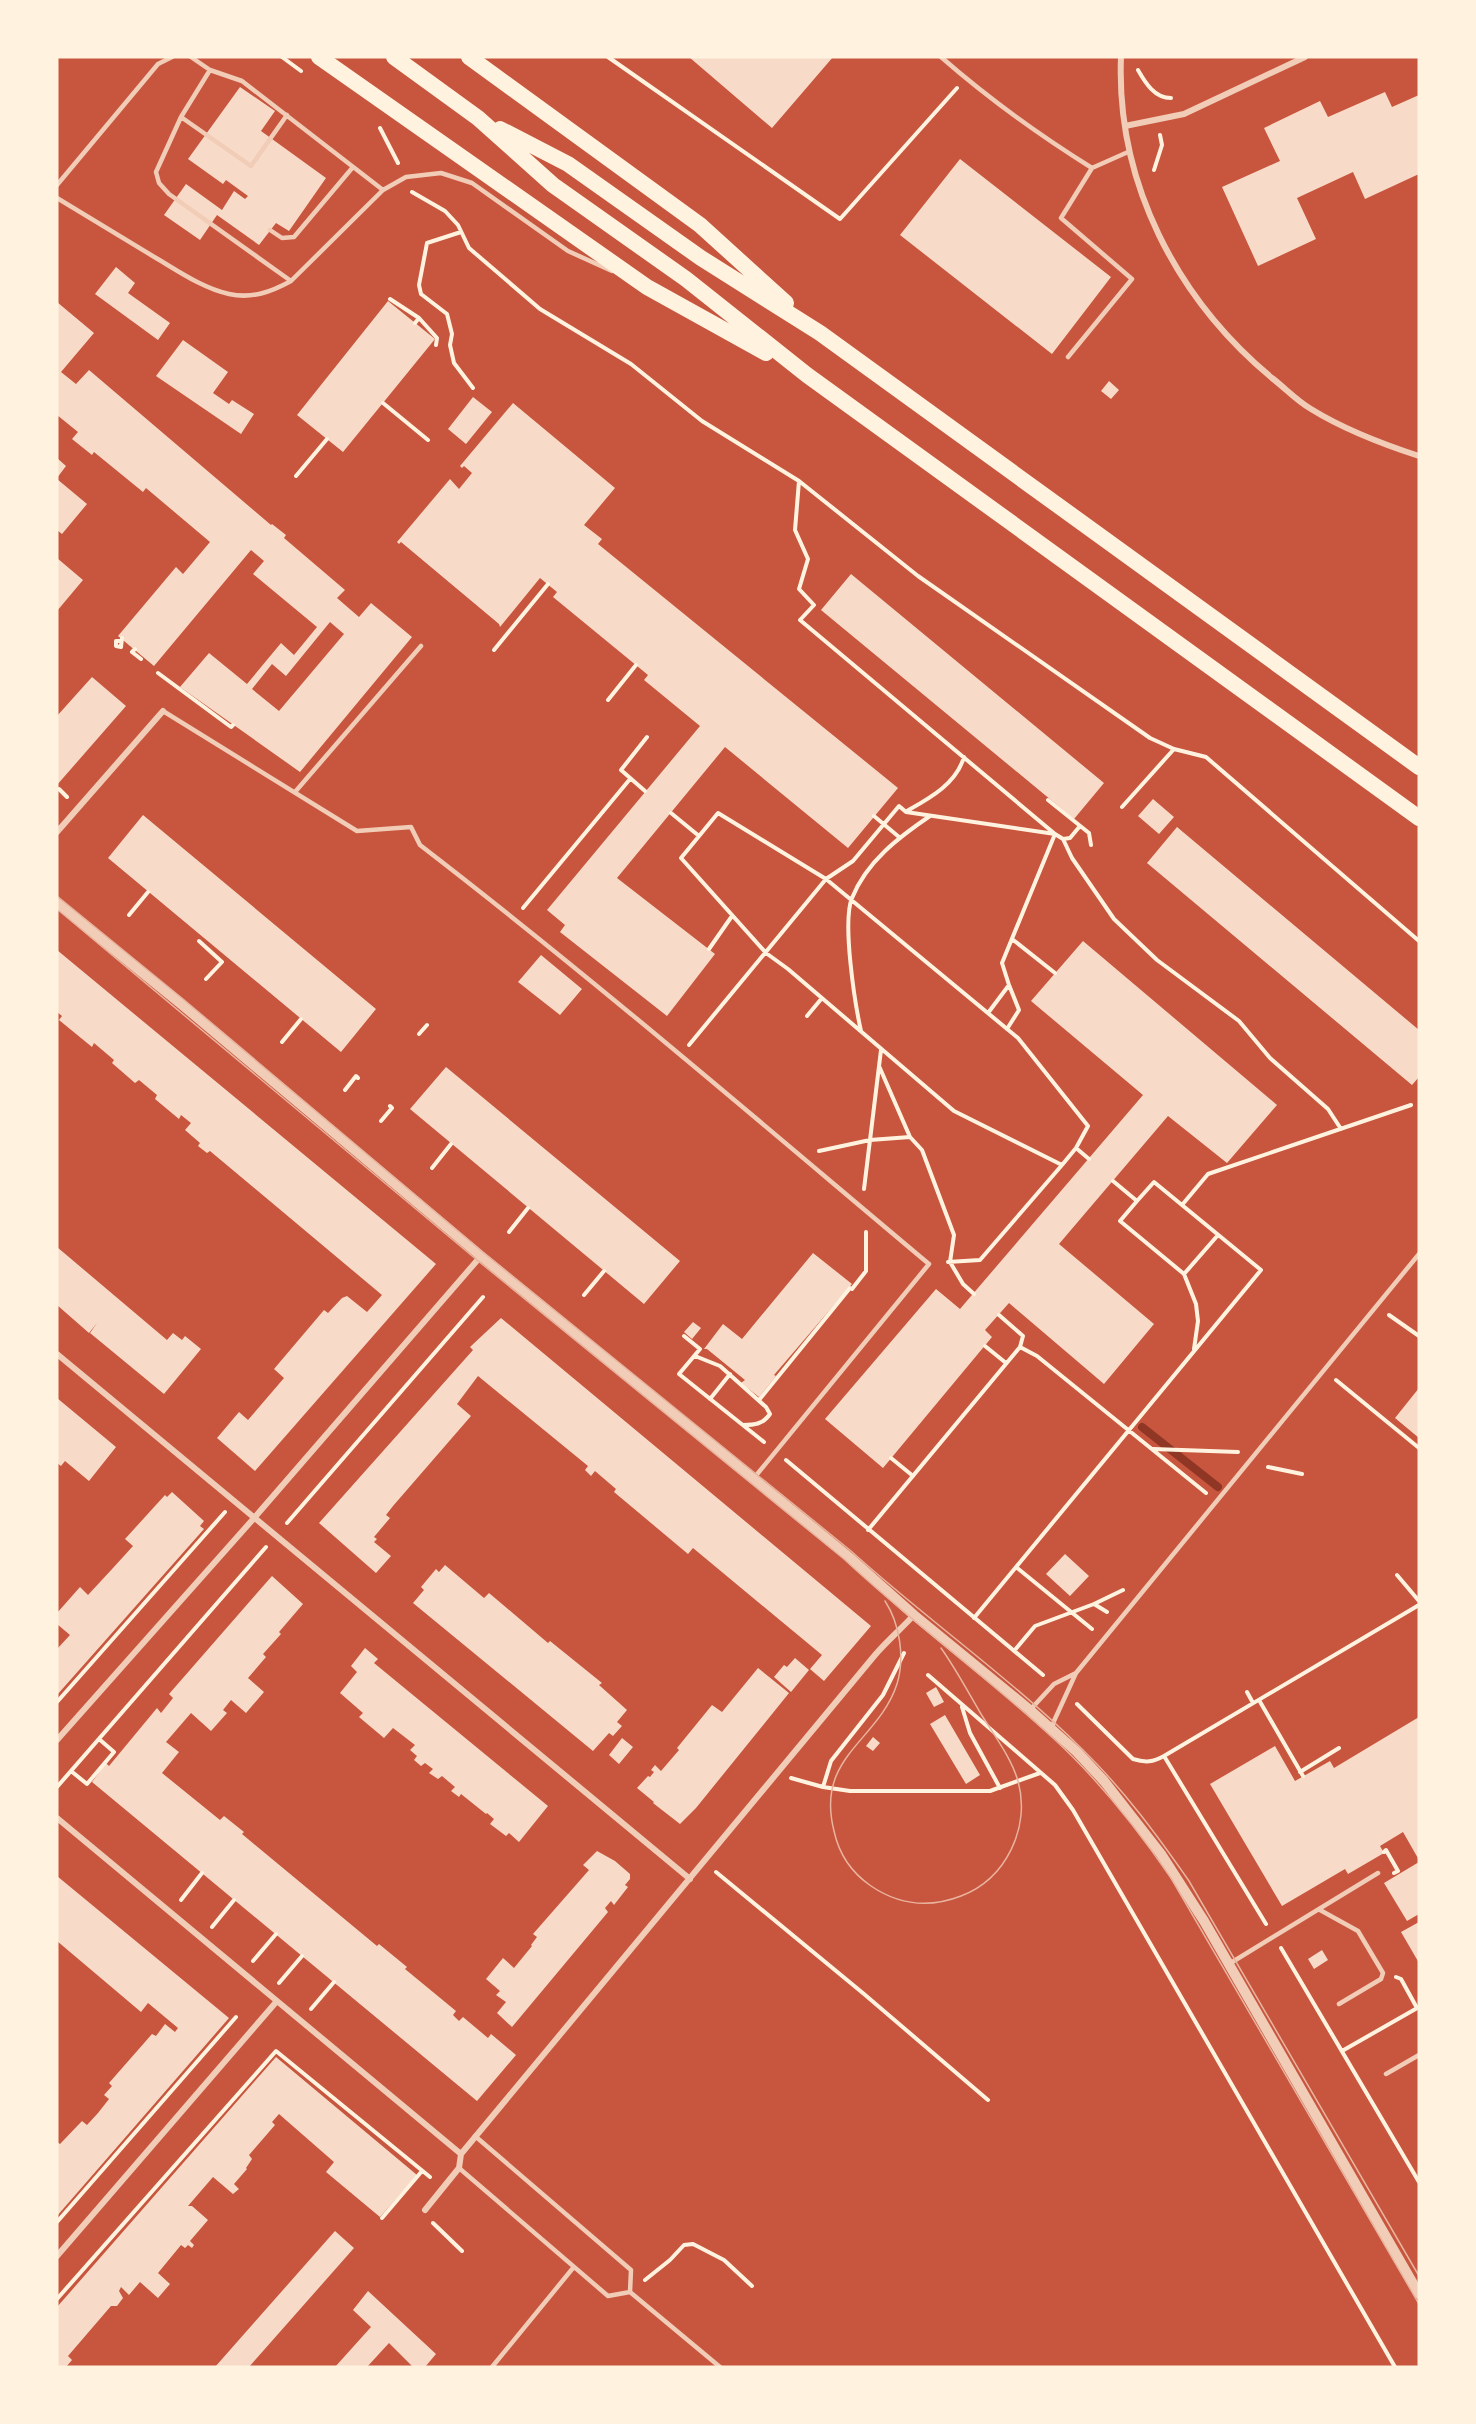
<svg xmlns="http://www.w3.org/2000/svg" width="1476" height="2424" font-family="Lato,sans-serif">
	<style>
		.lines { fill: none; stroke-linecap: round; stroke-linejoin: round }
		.stream { stroke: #8f3625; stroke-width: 8 }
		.building { fill: #f7dbc8; fill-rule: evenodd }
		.path { stroke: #fff3e0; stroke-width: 4 }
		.service { stroke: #f1ccb7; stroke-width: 4.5 }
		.minor { stroke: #f1ccb7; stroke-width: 6 }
		.tertiary { stroke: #f1ccb7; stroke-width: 10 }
		.trunk { stroke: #fff3e0; stroke-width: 16 }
		.tram { stroke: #e9b49f; stroke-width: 1.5 }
	</style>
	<rect width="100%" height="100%" fill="#c8553d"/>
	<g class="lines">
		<path class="stream" d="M1142 1427 1218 1487"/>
	</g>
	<path class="building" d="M689 57H833L772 128Z
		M240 87 275 111 261 131 326 178 289 231 276 223 259 245 217 215 200 240 164 215 186 184 222 210 234 191 245 199 248 196 226 180 223 184 188 159Z
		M1385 92 1392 107 1419 95V174L1365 199 1353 172 1297 198 1316 239 1258 266 1222 187 1280 161 1264 128 1320 101 1328 117Z
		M960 159 1111 277 1052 354 900 235Z
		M116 267 135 283 128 293 170 323 158 340 95 294Z
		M388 301 435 339 343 452 297 415Z
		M57 302 94 333 61 372 76 384 89 370 271 525 272 524 286 535 284 538 345 590 337 598 359 617 371 603 412 637 300 772 180 687 209 653 247 684 281 643 294 655 317 627 253 574 264 561 251 550 154 666 118 636 176 567 183 574 210 542 146 488 143 492 94 452 92 455 72 439 78 432 57 415ZM330 622 344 634 279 711 252 689 272 664 286 676Z
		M183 340 228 372 213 393 229 404 232 400 254 414 241 434 156 376Z
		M1109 381 1119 390 1111 399 1101 391Z
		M473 397 492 412 466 444 448 429Z
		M513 403 615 488 584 525 602 539 598 544 898 788 848 848 725 747 617 878 715 954 667 1016 560 932 565 925 547 910 700 726 644 680 648 675 553 597 557 592 540 578 500 627 499 624 401 542 399 544 397 542 450 479 459 489 472 473 464 466 462 468 460 466Z
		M57 458 66 466 57 478Z
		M57 479 87 504 62 534 57 530Z
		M57 558 83 580 57 611Z
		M851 574 1104 783 1074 819 821 610Z
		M92 677 126 706 57 785V716Z
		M1153 799 1174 817 1159 834 1138 816Z
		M143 815 376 1009 341 1052 108 858Z
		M1177 827 1419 1030V1077L1412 1085 1147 863Z
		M1083 941 1277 1105 1227 1163 1168 1116 1059 1244 1154 1324 1104 1384 1009 1303 985 1330 992 1337 883 1468 825 1419 936 1289 960 1309 1143 1095 1031 1001Z
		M57 950 436 1264 255 1471 217 1438 239 1412 248 1420 284 1378 274 1369 324 1310 328 1313 342 1298 347 1296 367 1312 382 1295 210 1151 207 1153 198 1146 200 1143 185 1130 191 1123 181 1115 179 1119 155 1099 157 1095 139 1080 135 1083 112 1063 114 1060 94 1043 92 1047 59 1020 62 1016 57 1012Z
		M541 955 582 989 560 1015 518 982Z
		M446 1067 680 1261 644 1304 410 1109Z
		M57 1247 167 1340 173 1333 182 1340 185 1336 201 1349 164 1394 90 1333 97 1323 89 1333 57 1305Z
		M813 1253 852 1284 774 1375 776 1376 759 1397 741 1383 745 1380 707 1349H704L723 1324 742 1339Z
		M501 1318 871 1626 824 1681 810 1669 822 1655 693 1548 688 1554 614 1492 616 1489 595 1471 591 1476 585 1470 588 1466 478 1376 457 1404 471 1416 393 1506 386 1515 390 1518 374 1537 377 1539 374 1542 391 1556 376 1573 319 1523 473 1350 470 1347Z
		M693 1322 701 1328 692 1339 684 1332Z
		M1419 1388V1438L1395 1418Z
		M57 1398 116 1447 89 1481 65 1461 61 1466 57 1463Z
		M172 1492 204 1521 200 1526 204 1529 57 1695V1646L58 1648 70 1635 57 1624V1613L80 1587 88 1595 113 1568 133 1546 125 1539 165 1495 167 1497Z
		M1065 1554 1089 1576 1070 1596 1046 1574Z
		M445 1565 484 1598 489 1593 548 1643 550 1641 602 1683 599 1685 627 1710 617 1722 622 1726 613 1736 609 1733 593 1751 413 1603 424 1590 421 1587 436 1569 439 1572Z
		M272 1576 303 1604 279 1632 281 1634 263 1654 266 1657 248 1678 264 1692 246 1713 231 1700 223 1710 227 1713 211 1731 191 1713 166 1742 179 1752 162 1773 220 1820 224 1816 244 1832 242 1834 248 1839 377 1946 379 1944 407 1967 405 1969 456 2011 453 2015 459 2021 463 2017 488 2038 491 2034 516 2055 477 2101 92 1782 106 1763 109 1766 157 1708 161 1713 173 1698 169 1694Z
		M365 1648 378 1659 374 1663 548 1806 519 1842 509 1833 506 1836 490 1824 494 1819 487 1813 486 1814 461 1794 459 1797 451 1791 455 1787 442 1776 438 1779 429 1773 433 1769 425 1763 421 1766 414 1760 417 1756 410 1750 415 1745 393 1728 384 1738 359 1717 363 1713 340 1693 357 1672 351 1666Z
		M795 1658 809 1670 791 1692 774 1677 784 1665 787 1667Z
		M758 1668 789 1693 696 1808 680 1824 653 1803 654 1802 637 1788 648 1776 650 1777 654 1772 651 1770 655 1765 661 1771 679 1750 677 1748 712 1705 722 1712Z
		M936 1687 944 1702 934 1707 926 1693Z
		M945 1715 980 1775 966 1784 930 1724Z
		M1419 1717V1860L1403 1832 1380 1846 1384 1853 1348 1874 1345 1869 1282 1906 1210 1784 1275 1746 1295 1781 1330 1761 1334 1768Z
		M873 1737 880 1743 873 1751 866 1746Z
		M622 1738 633 1747 619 1764 609 1755Z
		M597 1851 615 1861 630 1874V1879L625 1885 628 1887 614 1905 611 1901 605 1908 608 1912 512 2027 497 2013 506 2002 496 1995 500 1991 486 1979 503 1958 514 1968 532 1946 531 1945 537 1937 533 1934 589 1870 583 1865Z
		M1419 1862V1914L1407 1921 1384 1883Z
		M57 1876 229 2018 57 2216V2142L60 2144 82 2121 87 2125 98 2113 109 2099 104 2095 112 2086 109 2083 152 2034 156 2036 165 2024 175 2032 178 2028 148 2003 141 2012 57 1941Z
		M1419 1922V1963L1401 1932Z
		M1322 1950 1328 1960 1314 1969 1308 1959Z
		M276 2057 417 2175 380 2217 326 2172 334 2162 279 2114 272 2122 275 2125 249 2155 252 2159 246 2168 247 2169 234 2184 239 2189 233 2194 213 2177 188 2206H192L208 2220 190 2241 194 2245 192 2248 188 2245 185 2248 181 2245 158 2273 170 2284 158 2298 140 2282 129 2295 121 2287 119 2291 123 2298 117 2306H111L68 2356 72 2360 66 2367H57V2307Z
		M335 2231 354 2248 249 2367H215Z
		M368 2291 436 2354 425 2367H413L389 2343 367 2367H335L371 2327 353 2310Z"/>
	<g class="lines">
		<path class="path" d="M282 57 301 71
			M608 57 840 219 957 88
			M1138 70C1145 82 1154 98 1171 98
			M380 128 398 163
			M1154 170 1162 145 1160 135
			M412 192 445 211 458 225 469 248 540 309 631 364 702 421 799 481 918 576 1150 738 1174 749 1206 757 1419 941
			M461 232 427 243 419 285 421 294 447 314 452 334 450 345 454 363 473 388
			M390 299 419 318 437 338 436 345
			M415 323 419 318
			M383 403 428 440
			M296 476 327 439
			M799 481 795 530 808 559 799 589 814 605 800 620 1055 834 1002 963 1009 985
			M120 641H116V646L121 647 122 638
			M135 649 132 652 141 659
			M494 650 548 584
			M158 673 231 727 233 725
			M608 700 636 665
			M59 789 67 797
			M645 791 621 770 647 737
			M1048 800 1089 833 1091 845
			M1122 807 1174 749
			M907 811C930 798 956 784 964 757
			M671 813 699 836
			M718 813 826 879 1018 1038 1088 1126 1076 1148 1062 1165 954 1111 788 969 766 953 681 858Z
			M874 816 899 837
			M1063 839 1072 858 1114 919 1157 960 1239 1021 1270 1058 1328 1109 1341 1129
			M523 908 630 779
			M129 915 148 892
			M1012 939 1055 973
			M199 941 222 962 206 979
			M709 949 732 916
			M988 1013 1009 985 1019 1010 1007 1029
			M807 1016 822 998
			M861 1031C855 1004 842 922 852 898 867 861 899 837 930 816
			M419 1034 427 1025
			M282 1042 301 1019
			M689 1045 826 879 853 861 899 806 906 812 1055 834 1063 839 1070 838 1080 826
			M879 1066 910 1137
			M345 1090 356 1076 358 1078
			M381 1121 392 1108 390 1106
			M1076 1148 1089 1159
			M819 1151 870 1140 910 1137 922 1150 954 1235 950 1262 963 1284 974 1294
			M432 1168 451 1144
			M1113 1181 1137 1201 1120 1221 1184 1274 1196 1304 1198 1321 1194 1349
			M864 1189 881 1050
			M1182 1205 1208 1174 1411 1105
			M509 1232 528 1208
			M948 1262 980 1260 1062 1165
			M1184 1274 1218 1235
			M852 1289 866 1271V1232
			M584 1295 604 1271
			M1389 1315 1419 1336
			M684 1336 700 1349 679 1374 764 1442
			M985 1346 1006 1363
			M1020 1347 1037 1356 1206 1493
			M695 1356 720 1366 766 1407 770 1414C763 1424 755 1425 743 1425
			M1336 1380 1419 1448
			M710 1399 730 1374
			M759 1400 850 1288
			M1153 1449 1238 1452
			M891 1458 913 1476
			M786 1460 1043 1675
			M1268 1467 1302 1474
			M287 1523 483 1297
			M868 1530 1020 1347 1023 1336 999 1315
			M1016 1567 1092 1629
			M1397 1575 1419 1601
			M1094 1604 1123 1590
			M974 1618 1261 1270 1154 1182 1137 1201
			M1014 1651 1035 1626 1094 1604 1107 1612
			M928 1675 1055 1785 1073 1810 1395 2367
			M1247 1692 1253 1703
			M1259 1700 1303 1776
			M57 1702 225 1512
			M1077 1704 1133 1759C1146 1763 1153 1762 1164 1756L1266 1924
			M962 1707 970 1733 1000 1788
			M1164 1756 1419 1605
			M71 1771 87 1784 114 1752 99 1739
			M1300 1772 1339 1748
			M791 1778 823 1787 850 1791H990L1040 1773
			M57 1787 266 1547
			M823 1787 831 1761 883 1695 904 1653
			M1384 1852 1386 1850 1398 1871 1394 1873
			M716 1872 864 1994 988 2100
			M181 1900 202 1873
			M212 1927 234 1900
			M1281 1948 1419 2182
			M253 1961 276 1934
			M1396 1977 1401 1979 1417 2008
			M279 1983 302 1956
			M311 2009 334 1982
			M1342 2051 1419 2007
			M382 2218 422 2171
			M57 2222 236 2017
			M433 2223 462 2251
			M645 2280 670 2260 684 2245 693 2244 724 2260 752 2286
			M57 2299 276 2051 430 2177"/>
		<path class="service" d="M191 57 210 70 181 117 251 166 287 115
			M941 57C988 98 1039 135 1092 168L1128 152
			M210 70 242 81 383 190
			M181 117 156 172 159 183 169 194 291 281
			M57 185 158 64 172 57
			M57 198C90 218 123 238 156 258 178 271 204 289 229 294 252 299 271 292 291 281L383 190 406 177 441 173 472 183 568 251 612 271
			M270 230 282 238 294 237 353 167
			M1068 357 1132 279 1061 218 1092 168
			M163 711 357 831 411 827 420 845C594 979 761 1123 929 1264L754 1478
			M295 792 421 646
			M1030 1710 1054 1684 1076 1673
			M1052 1729 1054 1721 1076 1673 1419 1254
			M1320 1910 1358 1931 1383 1973 1381 1979 1339 2004
			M1229 1964 1378 1873
			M1386 2074 1419 2055
			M459 2168 608 2296 630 2292 631 2270 475 2136
			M630 2292 720 2367
			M492 2367 573 2268"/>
		<path class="minor" d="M1121 57C1116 183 1177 299 1272 378 1285 388 1297 401 1311 409 1345 430 1382 444 1419 456
			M1125 126 1184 114 1305 57
			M57 832 163 711
			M57 1354 690 1879
			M57 1740 255 1517 481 1256
			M57 1818 461 2154
			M425 2210 459 2168 461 2154 875 1655C887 1641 901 1629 914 1615
			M57 2256 277 2001"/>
		<path class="tertiary" d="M57 903 180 1003 481 1256 849 1557 914 1615 1030 1710 1077 1752 1104 1781 1161 1854 1204 1921 1419 2294"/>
		<path class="trunk" d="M319 57 647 287 766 353
			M394 57 478 118 553 185 686 279 807 375 1419 818
			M469 57 700 225 786 303
			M500 129 568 164 701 258 820 333 1419 767"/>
		<path class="tram" d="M57 896 183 999 484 1253 851 1551C926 1619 1011 1678 1083 1750 1124 1790 1157 1835 1189 1881L1419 2276
			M57 909 477 1260 844 1559C911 1622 985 1675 1053 1738 1098 1779 1136 1827 1171 1878L1419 2304
			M885 1601C900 1624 905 1658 897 1684 878 1742 815 1756 834 1831 839 1854 852 1873 871 1886 899 1905 930 1908 961 1896 1006 1879 1031 1827 1018 1781 1011 1757 994 1735 981 1714 968 1692 956 1669 941 1648"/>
	</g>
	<rect width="1476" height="2424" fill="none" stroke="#fff3e0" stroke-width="117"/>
</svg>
